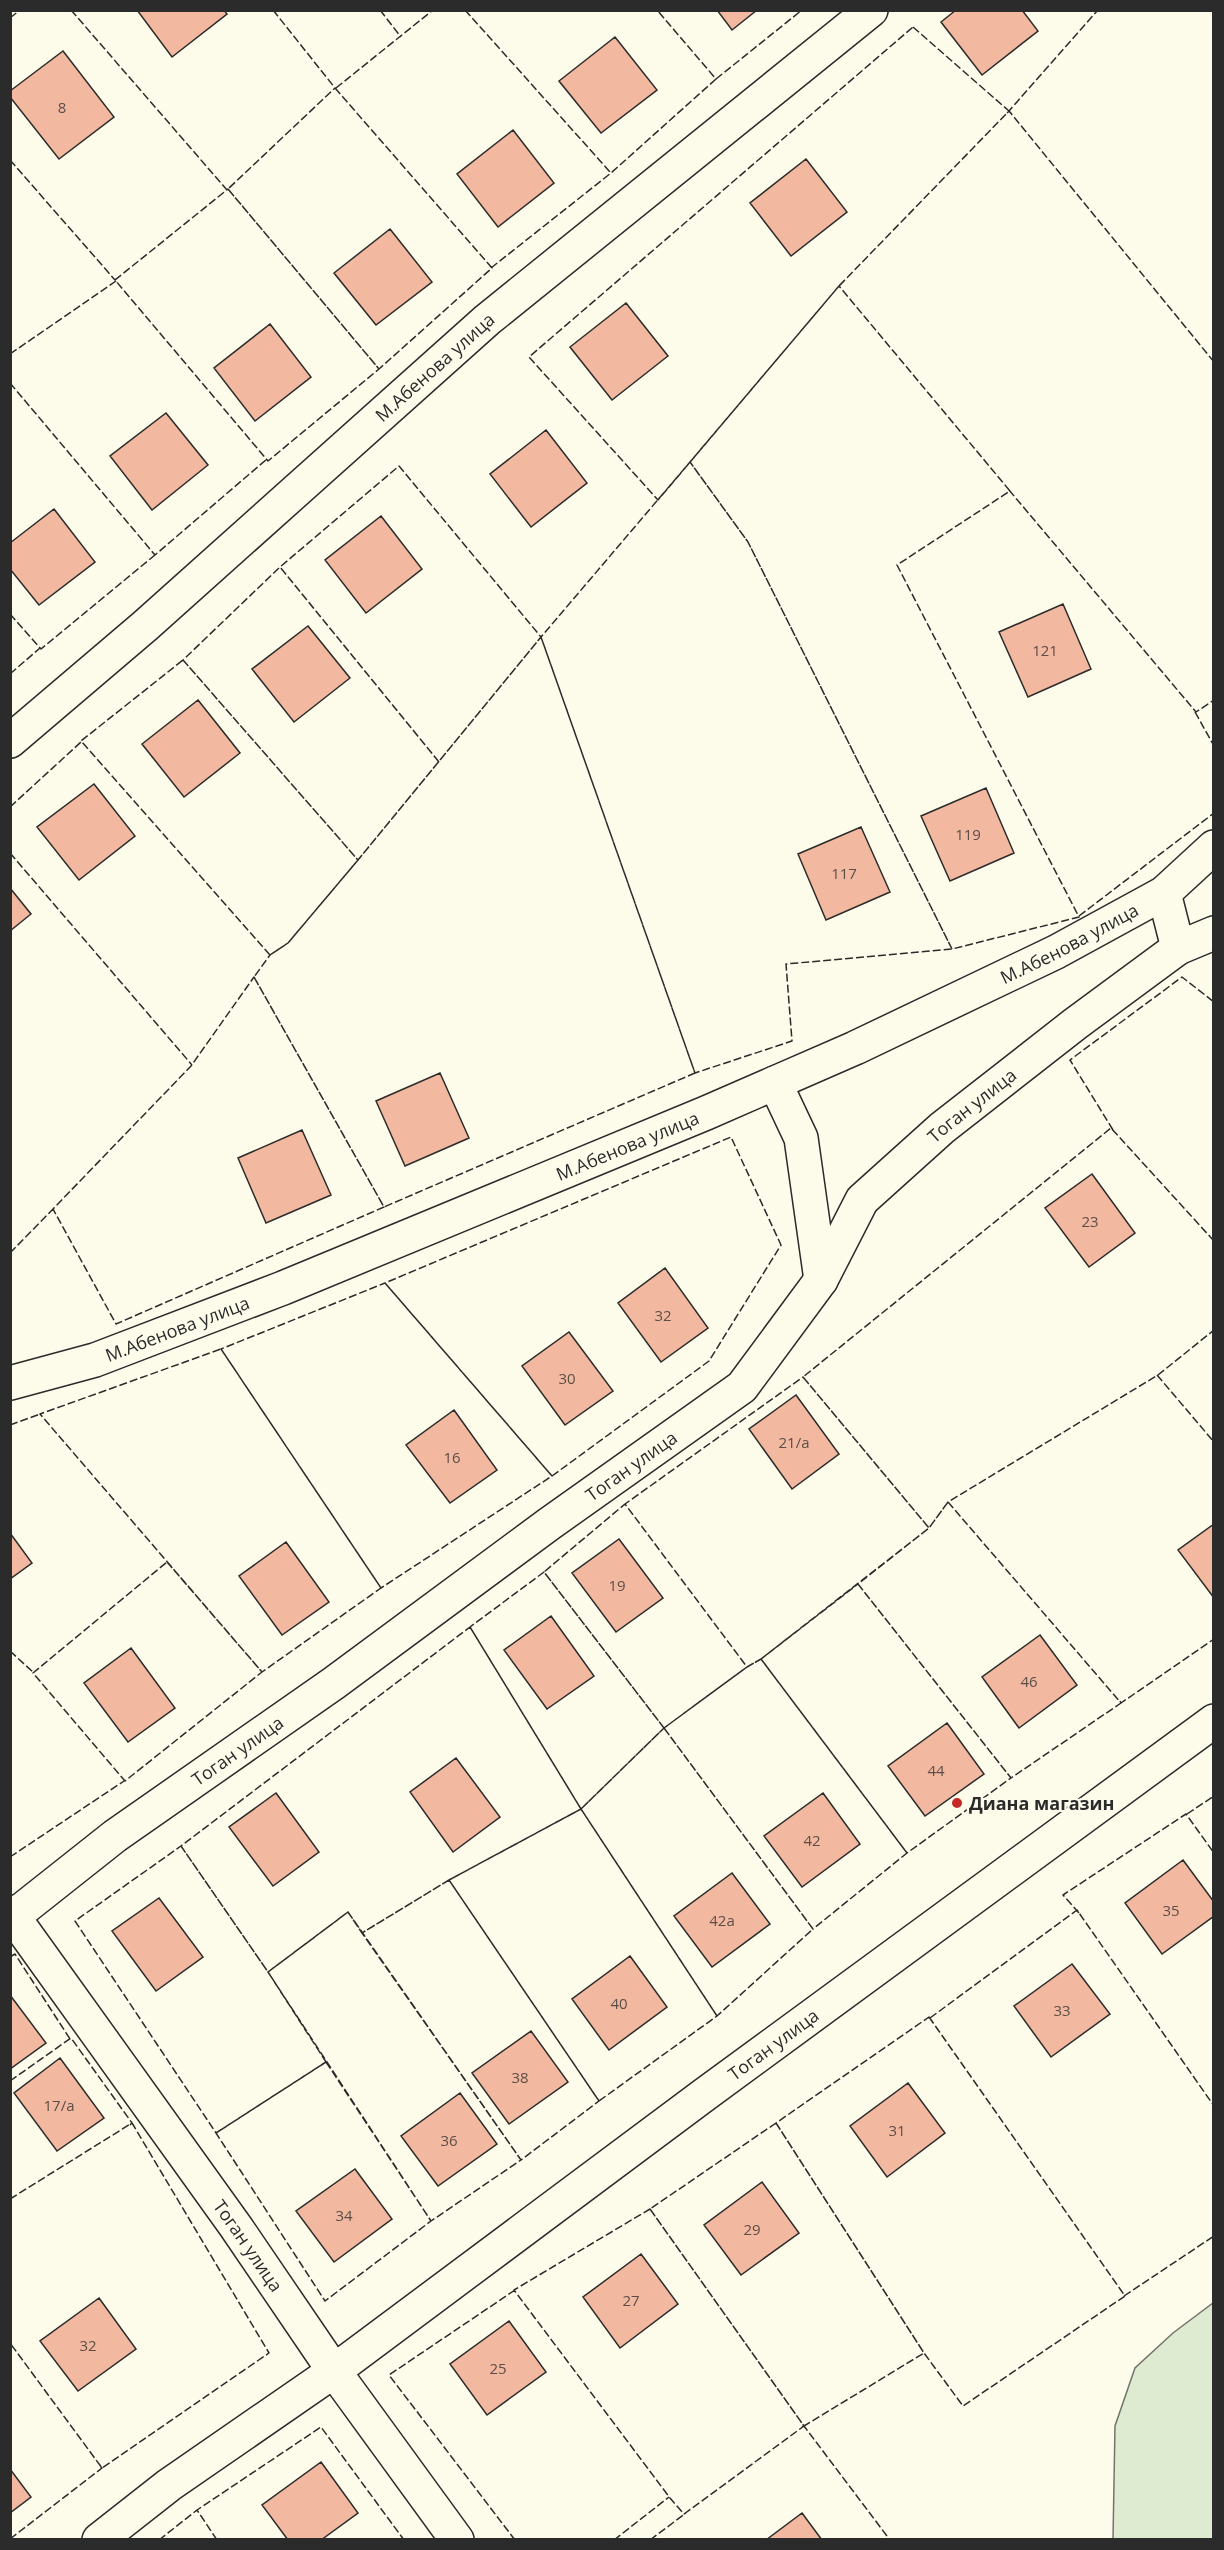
<svg xmlns="http://www.w3.org/2000/svg" width="1224" height="2550" font-family="'Open Sans',sans-serif">
	<style>
		.green { fill: #deebd1; stroke: #74746e; stroke-width: 1.5 }
		.building { fill: #f2b8a0; stroke: #2b2b2b; stroke-width: 1.5 }
		.lines { fill: none; stroke-linecap: round; stroke-linejoin: round }
		.street-casing { stroke: #2b2b2b; stroke-width: 36 }
		.street { stroke: #fdfbea; stroke-width: 33 }
		.fence { stroke: #2b2b2b; stroke-width: 1.5; stroke-dasharray: 8 3; stroke-linecap: butt }
		.poi-dot { fill: #c62828; stroke: #fdfbea; stroke-width: 2 }
		.labels { text-anchor: middle; dominant-baseline: central; stroke-width: 4.5; stroke-linejoin: round; paint-order: stroke }
		.number-label { font-size: 15px; fill: #5d4e48 }
		.street-label { font-size: 18px; fill: #2b2b2b; stroke: #fdfbea }
		.poi-label { font-size: 18px; font-weight: bold; fill: #2b2b2b; stroke: #fdfbea; text-anchor: start }
	</style>
	<rect width="100%" height="100%" fill="#fdfbea"/>
	<path class="green" d="M1213 2303V2539H1113L1115 2426 1135 2368 1173 2333Z"/>
	<path class="building" d="M137 10H224L227 14 172 57Z
		M717 10H757L732 30Z
		M956 10H1022L1038 31 982 75 941 22Z
		M615 37 657 90 601 133 559 81Z
		M63 51 114 117 59 159 10 97V91Z
		M513 130 554 183 498 227 457 174Z
		M806 159 847 212 791 256 750 203Z
		M390 229 432 282 376 325 334 273Z
		M626 303 668 356 612 400 570 347Z
		M270 324 311 377 255 421 214 368Z
		M166 413 208 465 152 510 110 456Z
		M546 430 587 483 531 527 490 474Z
		M54 509 95 562 39 605 10 569V543Z
		M381 516 422 569 366 613 325 560Z
		M1063 604 1091 669 1028 697 999 632Z
		M308 626 350 678 294 722 252 669Z
		M198 700 240 753 184 797 142 744Z
		M94 784 135 836 79 880 37 827Z
		M986 788 1014 853 950 881 921 816Z
		M861 827 890 892 826 920 798 854Z
		M10 888 31 914 10 931Z
		M440 1073 469 1138 405 1166 376 1101Z
		M302 1130 331 1195 266 1223 238 1158Z
		M1092 1174 1135 1233 1089 1267 1045 1208Z
		M665 1268 708 1328 661 1362 618 1303Z
		M569 1332 613 1391 565 1425 522 1366Z
		M796 1395 839 1454 792 1489 749 1429Z
		M454 1410 497 1470 450 1503 406 1445Z
		M1214 1524V1598L1178 1550Z
		M10 1533 32 1563 10 1579Z
		M619 1539 663 1598 616 1632 572 1573Z
		M286 1542 329 1602 282 1635 239 1576Z
		M551 1616 594 1676 547 1709 504 1650Z
		M1040 1635 1077 1685 1019 1728 982 1677Z
		M131 1648 175 1708 128 1742 84 1683Z
		M947 1723 984 1774 925 1816 888 1766Z
		M456 1758 500 1817 453 1852 410 1792Z
		M276 1793 319 1852 273 1886 229 1827Z
		M823 1793 860 1844 802 1887 764 1836Z
		M1183 1860 1214 1902V1916L1162 1954 1125 1903Z
		M732 1873 770 1924 712 1967 674 1916Z
		M159 1898 203 1957 156 1991 112 1931Z
		M630 1956 667 2007 609 2050 572 1999Z
		M1072 1964 1110 2014 1051 2057 1014 2006Z
		M10 1995 46 2043 10 2069Z
		M531 2031 568 2082 509 2124 472 2073Z
		M60 2058 104 2118 57 2151 14 2093Z
		M908 2083 945 2133 887 2177 850 2126Z
		M460 2093 497 2144 438 2186 401 2136Z
		M355 2169 392 2219 334 2262 296 2211Z
		M762 2182 799 2233 741 2275 704 2225Z
		M641 2254 678 2304 620 2348 583 2297Z
		M99 2298 136 2349 78 2391 40 2341Z
		M509 2321 546 2372 487 2415 450 2364Z
		M321 2462 358 2513 321 2540H288L262 2505Z
		M10 2469 31 2497 10 2513Z
		M802 2513 822 2540H766Z"/>
	<g class="lines">
		<g class="street-casing">
			<g id="street">
				<path id="s1" d="M10 741 145 626 487 320 871 10"/>
				<path d="M1178 948 1214 933"/>
				<path d="M775 1083 801 1138 821 1280"/>
				<path id="s2" d="M10 1383 95 1360 283 1288 706 1113 855 1048 1056 952 1164 893 1214 847"/>
				<path id="s3" d="M10 1912 236 2227 334 2371 457 2540"/>
				<path id="s4" d="M14 1916 115 1836 334 1683 549 1524 742 1387 821 1280 862 1200 942 1128 1075 1024 1178 948 1164 893"/>
				<path id="s5" d="M99 2540 169 2485 334 2371 704 2095 1214 1721"/>
			</g>
		</g>
		<use href="#street" class="street"/>
		<path class="fence" d="M71 10 227 190
			M273 10 335 88
			M380 10 401 37
			M465 10 611 173
			M1212 10 1214 13
			M10 18 20 10
			M913 27 1009 111 839 286 658 500 529 357Z
			M716 79 802 10
			M335 88 492 268 379 369 228 189Z
			M336 88 433 10
			M1007 113 1009 111 1214 362
			M1011 113 1009 111 1098 10
			M10 160 115 280 117 278
			M228 189 379 369 268 461 115 280Z
			M491 268 611 173 716 79 657 10
			M10 354 116 281
			M10 383 155 555 267 459
			M1009 490 1196 712 1214 700
			M10 614 41 649 155 555 153 553
			M541 637 695 1073 384 1207 254 977 270 955 288 943 358 860Z
			M183 660 358 860 288 943 270 955 81 741Z
			M10 674 40 648
			M1195 712 1214 746
			M439 762 280 567 183 660 358 860 541 637 399 466 280 567 439 762
			M10 807 81 742
			M10 853 192 1065
			M1079 916 1214 813
			M952 949 748 542 690 462 541 637 695 1073 792 1041 786 964 952 949 1079 917 897 565 1010 491 839 286 690 462 748 542 952 949
			M254 977 384 1207 116 1324 53 1209 191 1066Z
			M1113 1130 1070 1060 1182 977 1214 1002
			M1214 1241 1111 1128 803 1377 929 1528 948 1502 1158 1375 1214 1330
			M10 1253 54 1208
			M221 1349 381 1588 262 1672 40 1414Z
			M1157 1375 1214 1442
			M803 1377 929 1528 761 1659 747 1667 625 1504Z
			M10 1425 40 1414 42 1416
			M552 1476 385 1283 221 1349 381 1588 552 1476 709 1361 781 1245 731 1137 385 1283 552 1476
			M948 1502 1121 1703 1011 1778 858 1584 929 1528Z
			M167 1562 262 1672 125 1781 33 1673Z
			M858 1584 1011 1778 907 1853 761 1659Z
			M470 1627 581 1809 449 1880 362 1933 348 1912 268 1972 181 1846Z
			M10 1651 34 1673
			M761 1659 907 1853 813 1929 664 1728 747 1667Z
			M1120 1701 1121 1703 1214 1639
			M664 1728 544 1572 625 1504 747 1667 664 1728 581 1809 470 1627 544 1572 664 1728
			M664 1728 813 1929 717 2016 581 1809Z
			M581 1809 717 2016 599 2101 449 1880Z
			M1187 1814 1214 1796
			M181 1846 268 1972 326 2062 216 2133 75 1921Z
			M10 1857 124 1781
			M449 1880 599 2101 521 2160 362 1933Z
			M348 1912 521 2160 431 2221 268 1972Z
			M1079 1913 1063 1895 1186 1814 1214 1853
			M10 1957 15 1954 70 2039
			M929 2017 1125 2296 963 2406 924 2353 776 2123Z
			M930 2018 1077 1910 1214 2106
			M326 2062 431 2221 325 2301 216 2133Z
			M10 2081 71 2038 132 2123 130 2125
			M776 2123 924 2353 804 2426 650 2209Z
			M10 2199 132 2123 269 2353 102 2468 10 2343
			M650 2209 804 2426 684 2514 670 2498 514 2290Z
			M515 2290 389 2375 515 2540
			M1124 2296 1214 2236
			M802 2427 804 2426 890 2540
			M10 2539 102 2468 100 2466
			M159 2540 197 2510
			M217 2540 197 2510 321 2427 404 2540
			M614 2540 669 2497
			M650 2540 686 2513"/>
	</g>
	<circle class="poi-dot" cx="957" cy="1803" r="6"/>
	<g class="labels">
		<g class="number-label">
			<text x="62" y="107">8</text>
			<text x="1045" y="650">121</text>
			<text x="968" y="834">119</text>
			<text x="844" y="873">117</text>
			<text x="1090" y="1221">23</text>
			<text x="663" y="1315">32</text>
			<text x="567" y="1378">30</text>
			<text x="794" y="1442">21/а</text>
			<text x="452" y="1457">16</text>
			<text x="617" y="1585">19</text>
			<text x="1029" y="1681">46</text>
			<text x="936" y="1770">44</text>
			<text x="812" y="1840">42</text>
			<text x="1171" y="1910">35</text>
			<text x="722" y="1920">42а</text>
			<text x="619" y="2003">40</text>
			<text x="1062" y="2010">33</text>
			<text x="520" y="2077">38</text>
			<text x="59" y="2105">17/а</text>
			<text x="897" y="2130">31</text>
			<text x="449" y="2140">36</text>
			<text x="344" y="2215">34</text>
			<text x="752" y="2229">29</text>
			<text x="631" y="2300">27</text>
			<text x="88" y="2345">32</text>
			<text x="498" y="2368">25</text>
		</g>
		<g class="street-label">
			<text stroke="none"><textPath href="#s1" startOffset="566">М.Абенова улица</textPath></text>
			<text stroke="none"><textPath href="#s2" startOffset="1148">М.Абенова улица</textPath></text>
			<text stroke="none"><textPath href="#s4" startOffset="1268">Тоган улица</textPath></text>
			<text stroke="none"><textPath href="#s2" startOffset="662">М.Абенова улица</textPath></text>
			<text stroke="none"><textPath href="#s2" startOffset="176">М.Абенова улица</textPath></text>
			<text stroke="none"><textPath href="#s4" startOffset="764">Тоган улица</textPath></text>
			<text stroke="none"><textPath href="#s4" startOffset="278">Тоган улица</textPath></text>
			<text stroke="none"><textPath href="#s5" startOffset="837">Тоган улица</textPath></text>
			<text stroke="none"><textPath href="#s3" startOffset="410">Тоган улица</textPath></text>
		</g>
		<g class="poi-label">
			<text x="969" y="1803">Диана магазин</text>
		</g>
	</g>
	<rect width="1224" height="2550" fill="none" stroke="#2b2b2b" stroke-width="24"/>
</svg>
